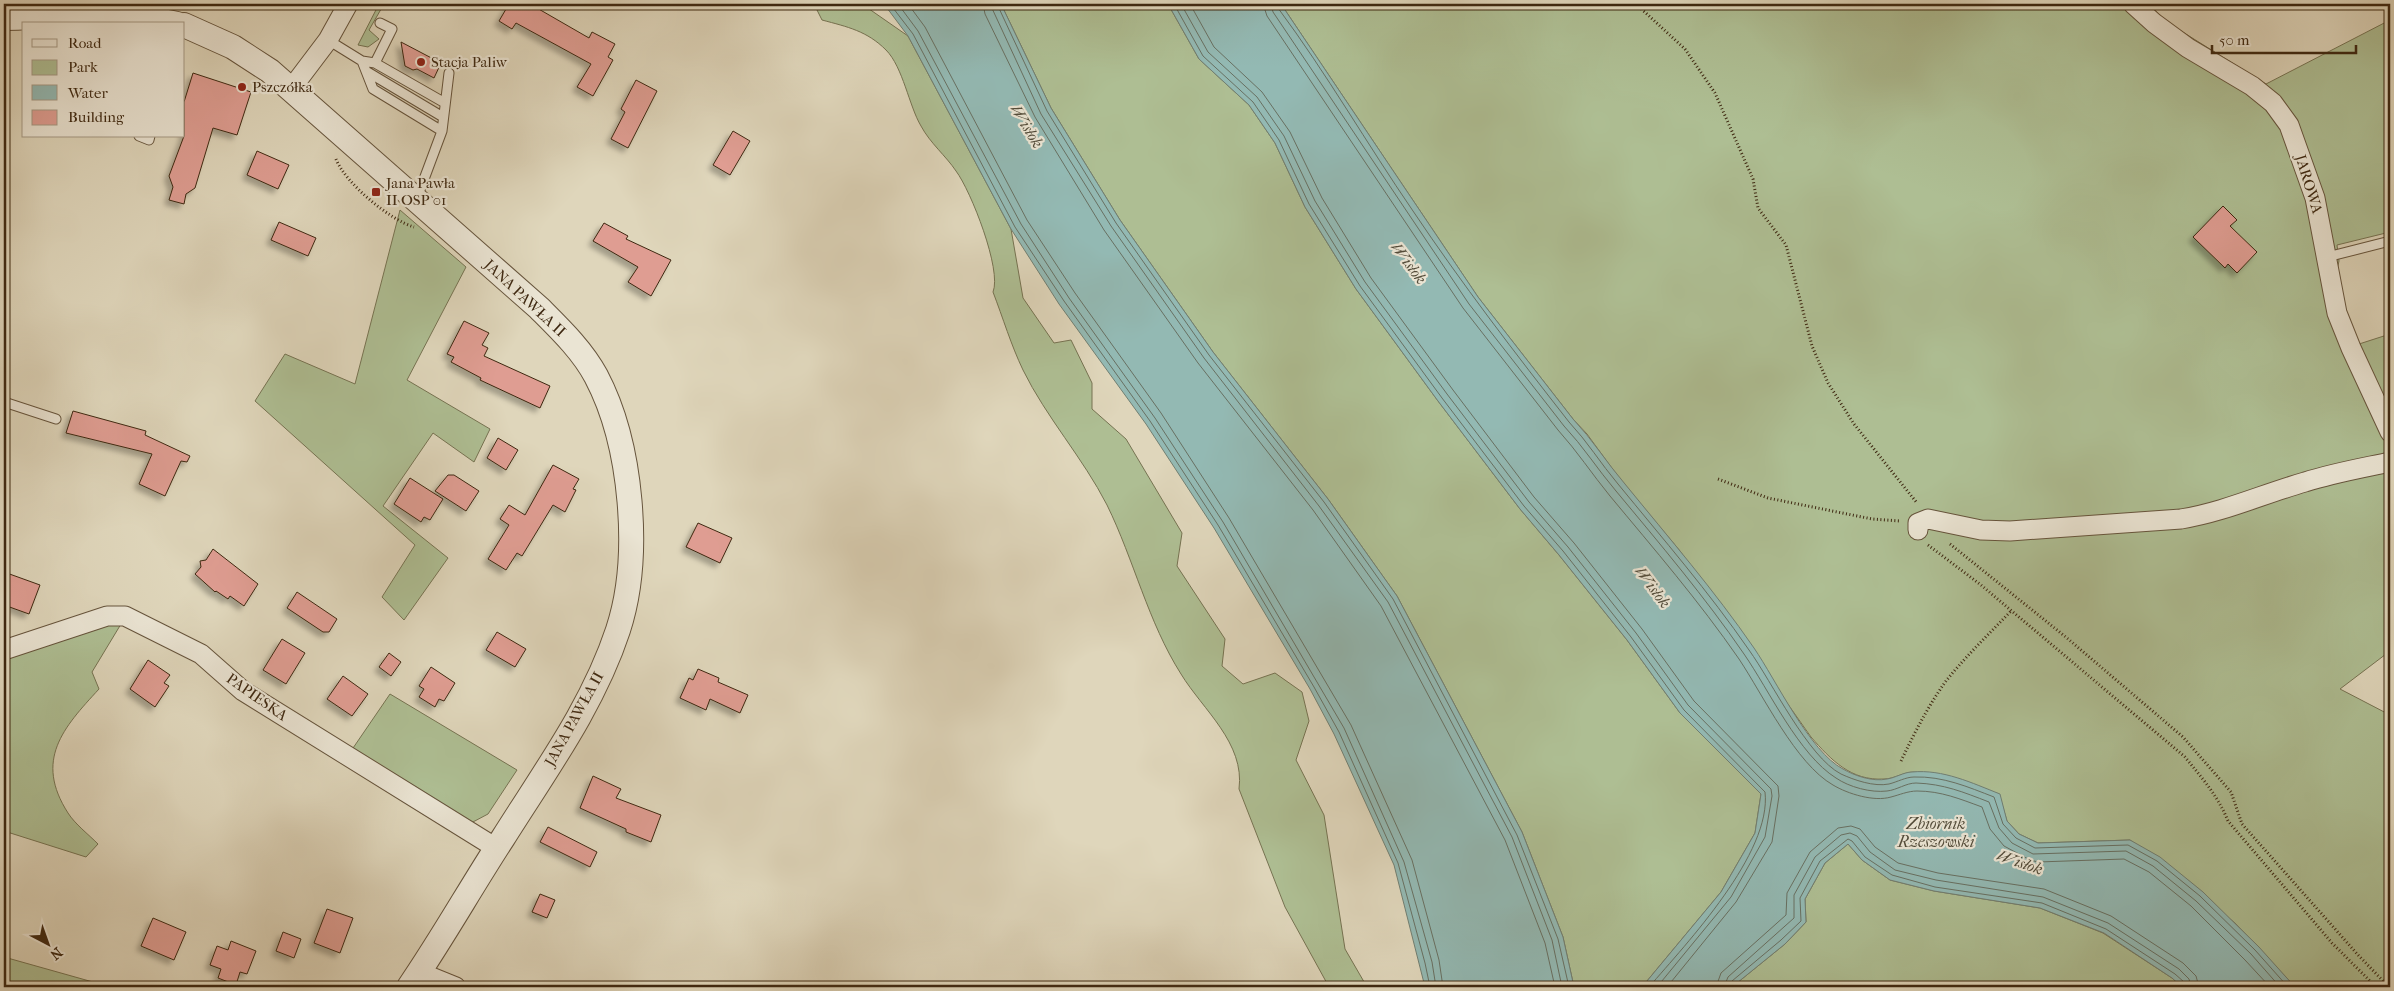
<svg xmlns="http://www.w3.org/2000/svg" width="2394" height="991" font-family="'IM FELL French Canon',serif">
	<style>
		.green { fill: #aebe93; stroke: #767352 }
		.water { fill: #93b9b3; stroke: #717f72 }
		.lines { fill: none; stroke-linecap: round; stroke-linejoin: round }
		.shore { stroke: #687062; stroke-width: 1 }
		.building { fill: #df9d92; stroke: #3e2811; filter: url(#shadow) }
		.service-casing { stroke: #66543c; stroke-width: 11 }
		.minor-casing { stroke: #66543c; stroke-width: 21 }
		.tertiary-casing { stroke: #66543c; stroke-width: 26 }
		.path { stroke: #3e2811; stroke-width: 3; stroke-dasharray: 1 2.5; stroke-linecap: butt }
		.service { stroke: #eae4d3; stroke-width: 9 }
		.minor { stroke: #eae4d3; stroke-width: 19 }
		.tertiary { stroke: #eae4d3; stroke-width: 24 }
		.poi-dot { fill: #8f2418; stroke: #eae4d3; stroke-width: 2 }
		.labels { text-anchor: middle; dominant-baseline: central; stroke-width: 4.5; stroke-linejoin: round; paint-order: stroke }
		.poi-label { font-size: 15px; fill: #3e2811; stroke: #eae4d3; text-anchor: start }
		.street-label { font-size: 15px; fill: #3e2811; stroke: #eae4d3 }
		.water-label { font-size: 16px; font-style: italic; fill: #534c3a; stroke: #eae4d3 }
	</style>
	<defs>
		<filter id="shadow"><feDropShadow dx="-4.5" dy="4.5" stdDeviation="2.5" flood-color="#0004"/></filter>
	</defs>
	<rect width="100%" height="100%" fill="#dfd6bb"/>
	<filter id="stains"><feTurbulence type="fractalNoise" baseFrequency=".004" numOctaves="4"/><feColorMatrix values="0 0 0 0 .2 0 0 0 0 .09 0 0 0 0 .02 0 0 0 .5 -.17"/></filter>
	<radialGradient id="worn" r=".72"><stop offset=".6" stop-color="#630" stop-opacity="0"/><stop offset="1" stop-color="#630" stop-opacity=".3"/></radialGradient>
	<path class="green" d="M379 4H384L369 30 379 39 368 47 358 45Z
		M814 4H862L908 36 1011 229 1023 298 1054 343 1071 340 1092 383V409L1126 439 1182 533 1177 566 1225 639 1222 666 1243 684 1275 673 1302 692 1309 721 1296 760 1324 815 1345 949 1367 987H1329L1285 907 1239 789C1245 743 1203 710 1181 674 1148 622 1134 560 1107 505 1083 458 1046 417 1023 370 1011 345 1003 318 993 292 1002 270 971 191 956 171 946 156 930 143 921 126 909 106 903 67 886 50 867 31 848 27 822 20Z
		M1001 4H1168L1199 59 1249 105 1275 143 1305 207 1356 289 1438 401 1520 509 1559 555 1627 640 1680 713 1761 794 1755 833 1721 892 1642 987H1574L1563 937 1522 832 1397 596 1328 499 1213 352 1120 220 1051 108Z
		M1281 4H2149L2165 21 2266 84 2390 20V232L2337 245 2339 261 2335 279 2356 345 2390 334V651L2340 689 2390 715V987H2295L2235 923 2130 840 2038 843 2019 834 2007 821 1999 794C1971 783 1945 772 1914 772 1904 772 1894 779 1884 779 1851 781 1831 760 1811 737L1680 551 1619 478 1587 434 1573 419 1478 297Z
		M400 210 466 267 407 380 490 429 474 462 433 433 383 506 448 558 404 620 382 597 415 545 255 401 285 354 355 384Z
		M104 623 121 624 92 672 99 689C63 728 34 760 68 813 75 824 88 834 98 844L86 857 4 831V656Z
		M390 694 517 770 488 814 471 823 351 751Z
		M1848 844 1862 860 1890 880 1934 891 2040 908 2103 933 2172 978 2182 987H1732L1785 944 1806 922 1805 899 1825 863Z
		M4 957 100 984V987H4Z"/>
	<path class="water" d="M884 4H1001L1051 108 1120 220 1213 352 1328 499 1397 596 1522 832 1563 937 1574 987H1425L1394 865 1334 734 1310 689 1214 528 1146 424 1059 304 1011 229 908 36Z
		M1168 4H1281L1478 297 1573 419C1592 439 1607 463 1625 484 1669 538 1714 590 1754 648 1776 680 1810 752 1843 769 1855 776 1873 782 1887 779 1895 778 1904 772 1912 772 1943 769 1972 783 2000 794L2007 821 2019 834 2038 843 2130 840 2160 857 2203 892 2259 947 2295 987H2182L2172 978 2104 933 2040 908 1934 891 1890 880 1862 860 1848 844 1825 863 1805 899 1806 922 1785 944 1732 987H1642L1721 892 1755 833 1761 794 1680 713 1627 640 1559 555 1520 509 1438 401 1356 289 1305 207 1275 143 1249 105 1199 59Z"/>
	<g class="lines">
		<path class="shore" d="M890 4 913 34 1015 227 1064 301 1150 421 1218 525 1314 687 1339 732 1398 863 1425 963 1430 987
			M898 4 918 31 1021 224 1069 298 1155 418 1223 522 1344 728 1404 862 1432 962 1436 987
			M908 4 925 27 1027 220 1075 293 1161 413 1229 518 1351 725 1412 860 1439 960 1443 987
			M983 4 985 14 1035 117 1104 230 1198 363 1313 510 1381 606 1505 840 1545 943 1555 987
			M990 4 1041 114 1111 226 1204 358 1319 506 1388 602 1512 837 1552 940 1562 987
			M997 4 1047 111 1116 223 1209 355 1324 502 1393 599 1517 835 1558 939 1569 987
			M1174 4 1203 56 1253 102 1279 140 1309 204 1360 286 1442 398 1524 506 1563 551 1631 637 1684 710 1765 792C1772 853 1687 943 1649 987
			M1181 4 1208 52 1257 97 1284 136 1315 201 1365 282 1447 394 1529 502 1568 547 1636 633 1688 705 1771 789 1772 796 1765 837 1731 897 1657 987
			M1190 4 1214 47 1262 92 1290 132 1322 198 1371 278 1453 390 1534 497 1574 543 1642 629 1694 701 1778 786 1779 796 1772 842 1736 902 1667 987
			M1263 4 1267 16 1463 308 1558 430C1577 451 1592 474 1610 496 1654 549 1699 601 1739 659 1763 695 1796 764 1833 785 1848 794 1874 802 1891 797 1899 795 1908 791 1917 791 1941 791 1960 799 1982 807L1990 829 2004 846 2030 860 2038 862 2124 859 2149 872 2191 906 2245 960 2270 987
			M1271 4 1273 12 1469 304 1564 426C1583 446 1598 470 1616 491 1660 544 1705 597 1744 654 1769 690 1799 755 1836 778 1849 787 1871 793 1887 791 1897 790 1906 783 1916 783 1944 784 1963 792 1989 802L1999 828 2012 843 2033 854 2126 851 2153 866 2196 901 2251 954 2280 987
			M1277 4 1278 8C1327 74 1367 144 1413 211 1462 284 1515 353 1569 422 1587 441 1601 464 1618 484 1663 539 1709 592 1749 650 1772 682 1808 757 1841 774 1854 780 1874 787 1889 784 1897 782 1906 777 1914 777 1943 776 1968 787 1994 797L2003 824 2016 838 2035 848 2128 845 2157 861 2200 896 2255 950 2288 987
			M1716 987 1721 973 1786 915 1787 893 1810 852 1838 828 1851 826 1860 829 1875 847 1898 863 1938 873 2044 889 2111 916 2183 963 2196 976 2199 987
			M1724 987 1728 977 1794 918V895L1815 857 1841 835 1850 833 1857 836 1870 852 1895 870 1936 880 2043 897 2108 923 2179 969 2189 979 2191 987
			M1730 987 1732 981 1781 940 1801 921 1800 898 1820 861 1848 839 1852 841 1865 857 1892 875 1935 887 2042 903 2106 929 2175 974 2184 982 2185 987"/>
	</g>
	<path class="building" d="M509 4H530L589 38 592 32 615 44 608 57 613 60 593 96 577 87 591 64 516 23 512 29 499 21Z
		M401 42 441 63 434 78 417 69 413 70 405 66Z
		M193 73 251 92 237 135 213 128 195 188 186 194 184 204 169 200 173 187 169 176 184 136V102Z
		M636 80 657 91 628 148 611 139 625 112 621 109Z
		M733 131 750 141 730 175 713 165Z
		M257 151 289 165 278 189 247 175Z
		M2223 206 2237 220 2230 226 2257 252 2237 273 2228 264 2225 268 2193 237Z
		M279 222 316 238 308 256 271 240Z
		M604 223 628 236 626 239 671 260 651 296 628 282 638 267 593 241Z
		M464 321 489 333 482 345 488 348 484 356 550 386 540 408 480 380 481 378 451 362 454 357 447 354Z
		M73 411 146 431 145 435 190 456 187 462 181 461 165 496 139 484 152 454 66 433Z
		M498 438 518 450 506 470 487 458Z
		M553 465 579 479 573 489 576 490 565 512 553 505 522 556 517 553 506 570 488 559 509 525 500 519 509 505 525 515Z
		M448 475H454L479 491 466 511 435 491Z
		M410 478 443 499 430 520 424 517 421 522 394 504Z
		M698 523 732 538 720 563 686 547Z
		M213 549 258 584 244 606 230 596 228 599 216 591 215 592 195 574 201 567 200 561 206 560Z
		M4 572 40 585 29 614 4 605Z
		M297 592 337 619 329 632H323L287 608Z
		M497 632 526 649 515 667 486 650Z
		M282 639 305 653 286 684 263 670Z
		M389 653 401 662 391 676 379 667Z
		M148 660 170 675 164 683 169 686 155 707 130 689Z
		M431 667 455 683 444 701 439 699 435 707 419 697 424 689 419 686Z
		M698 669 719 678 718 682 748 695 740 713 710 699 706 710 680 698 689 678 693 680Z
		M343 676 368 694 352 716 327 699Z
		M593 776 621 789 616 798 661 815 651 842 626 832V829L580 808Z
		M548 827 597 852 590 867 540 842Z
		M540 894 555 900 547 918 532 912Z
		M327 909 353 918 340 953 314 943Z
		M153 918 186 932 174 960 141 946Z
		M283 932 301 939 294 958 276 951Z
		M231 941 256 951 247 974 240 972 236 985 218 978 221 969 210 965 217 946 228 950Z"/>
	<g class="lines">
		<g class="service-casing">
			<path id="service" d="M328 40 362 61 373 89 442 131
				M362 61 375 63 445 103
				M375 63 392 29 380 23
				M366 71 443 117
				M139 136 149 140 150 136
				M417 198 442 131 449 73
				M2327 257 2390 241
				M4 402 56 419"/>
		</g>
		<g class="minor-casing">
			<path id="minor" d="M2133 4 2154 23 2188 48 2252 86 2273 103 2289 125 2315 198 2337 313 2351 348 2390 432
				M291 89 328 40 348 4
				M1918 530V523L1928 519 1981 530 2010 531 2181 519C2224 512 2263 494 2305 482 2333 473 2362 468 2390 462
				M4 650 107 616H125L201 654 243 691 496 848
				M419 972 456 987"/>
		</g>
		<g class="tertiary-casing">
			<path id="tertiary" d="M4 18C58 17 126 11 177 24
				M184 25 233 47 270 71 539 308C560 329 582 350 596 376 632 444 642 557 618 630 593 706 545 771 503 838 471 887 442 939 409 987"/>
		</g>
		<path class="path" d="M1636 4 1685 49 1715 93 1753 179 1758 208 1786 245 1812 346 1828 383 1854 424 1917 503
			M336 159C345 183 390 220 414 227
			M1718 479 1768 498 1872 519 1900 521
			M1950 544 2067 638 2183 737 2231 792 2242 824 2359 956 2389 987
			M1928 545 1981 585 2185 757C2202 778 2218 796 2228 821L2332 943 2376 987
			M1901 761C1914 734 1928 706 1946 681 1966 656 1989 634 2011 611"/>
		<use href="#service" class="service"/>
		<use href="#minor" class="minor"/>
		<use href="#tertiary" class="tertiary"/>
	</g>
	<g class="poi-dot">
		<circle cx="421" cy="62" r="5"/>
		<circle cx="242" cy="87" r="5"/>
		<rect x="371" y="187" width="10" height="10" rx="2.5"/>
	</g>
	<g class="labels">
		<g class="poi-label">
			<text x="431" y="62">Stacja Paliw</text>
			<text x="252" y="87">Pszczółka</text>
			<text x="386" y="183">Jana Pawła<tspan x="386" dy="17">II OSP 01</tspan></text>
		</g>
		<g class="street-label">
			<text transform="translate(2309 184) rotate(73)">JAROWA</text>
			<text transform="translate(525 298) rotate(43)">JANA PAWŁA II</text>
			<text transform="translate(257 697) rotate(35)">PAPIESKA</text>
			<text transform="translate(574 719) rotate(-61)">JANA PAWŁA II</text>
		</g>
		<g class="water-label">
			<text transform="translate(1027 126) rotate(59)">Wisłok</text>
			<text transform="translate(1409 263) rotate(53)">Wisłok</text>
			<text transform="translate(1653 587) rotate(53)">Wisłok</text>
			<text x="1936" y="823">Zbiornik<tspan x="1936" dy="18">Rzeszowski</tspan></text>
			<text transform="translate(2020 862) rotate(19)">Wisłok</text>
		</g>
	</g>
	<rect width="2394" height="991" fill="none" stroke="#dfd6bb" stroke-width="20"/>
	<rect x="5" y="5" width="2384" height="981" fill="none" stroke="#3e2811" stroke-width="2.5"/>
	<rect x="10" y="10" width="2374" height="971" fill="none" stroke="#3e2811"/>
	<rect x="22" y="22" width="162" height="115" fill="#eae4d3" stroke="#a59985"/>
	<rect x="32" y="39" width="25" height="8" fill="#eae4d3" stroke="#a59985"/>
	<text x="68" y="48" font-size="15" fill="#3e2811">Road</text>
	<rect x="32" y="60" width="25" height="15" fill="#aebe93" stroke="#a59985"/>
	<text x="68" y="72" font-size="15" fill="#3e2811">Park</text>
	<rect x="32" y="85" width="25" height="15" fill="#93b9b3" stroke="#a59985"/>
	<text x="68" y="98" font-size="15" fill="#3e2811">Water</text>
	<rect x="32" y="110" width="25" height="15" fill="#df9d92" stroke="#a59985"/>
	<text x="68" y="122" font-size="15" fill="#3e2811">Building</text>
	<g transform="translate(48 944) rotate(139)" stroke="#eae4d3" stroke-width="4" paint-order="stroke">
	<path d="M0-4L9 19L0 12L-9 19Z" fill="#3e2811"/>
	<text y="-8" font-size="14" font-weight="bold" text-anchor="middle" fill="#3e2811">N</text>
	</g>
	<path d="M2212 45v8h144v-8" fill="none" stroke="#3e2811" stroke-width="2.5"/>
	<text x="2219" y="45" font-size="15" fill="#3e2811" stroke="#eae4d3" stroke-width="4" paint-order="stroke">50 m</text>
	<rect width="100%" height="100%" filter="url(#stains)"/>
	<rect width="100%" height="100%" fill="url(#worn)"/>
</svg>
